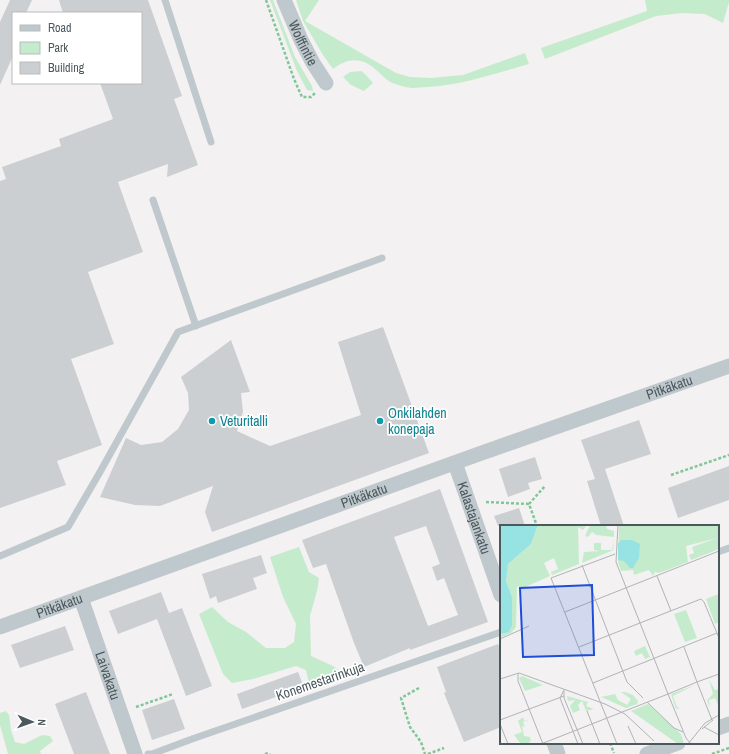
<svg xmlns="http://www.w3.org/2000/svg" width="729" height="754" font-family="'Archivo Narrow',sans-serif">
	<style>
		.green { fill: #c5ebcd }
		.building { fill: #cccfd2; fill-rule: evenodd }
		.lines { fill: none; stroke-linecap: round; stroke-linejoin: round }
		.path { stroke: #81c697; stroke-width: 2.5; stroke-dasharray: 3 2; stroke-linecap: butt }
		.lane { stroke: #bfc8cc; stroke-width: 7 }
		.street { stroke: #bfc8cc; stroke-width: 15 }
		.culture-dot { fill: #0f9aa8; stroke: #fff; stroke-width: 1.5 }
		.labels { text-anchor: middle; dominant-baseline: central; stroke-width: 3.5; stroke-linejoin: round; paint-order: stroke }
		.street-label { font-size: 14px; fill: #4b585d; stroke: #fff }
		.culture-label { font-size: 14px; fill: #0d838f; stroke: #fff; text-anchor: start }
		.inset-road { fill: none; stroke: #b0b4b6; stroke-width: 1 }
		.view { fill: #1d4ed8; fill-opacity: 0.15; stroke: #1d4ed8; stroke-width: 2 }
		.inset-edge { fill: none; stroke: #4b585d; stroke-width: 2 }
	</style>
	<rect width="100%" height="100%" fill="#f3f1f2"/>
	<path class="green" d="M270 0H273L295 57 312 86 313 91 307 90 297 71Z
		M296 0H319L305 21 396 73 410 77 431 78 463 75 525 53 529 64C496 73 462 85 427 87 422 87 417 88 412 88 404 87 392 84 386 79 382 76 379 72 375 69 361 57 347 58 333 69L323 55 303 21Z
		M645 0H729V2L723 23 705 14 682 13 656 16 545 59 541 48 647 11Z
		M361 71 365 74 373 83 364 91 351 85 343 77 350 72Z
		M299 547 309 572 319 578 317 591 310 616 311 656 333 666 344 674 309 684 306 670 296 666 253 679 232 683 223 674 199 614 212 607 228 622 246 632 266 648H285L294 642 296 624 283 597 270 557Z
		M6 711 9 715 11 730 15 742 24 744 42 735 50 736 53 741 40 751 41 754H8L0 725V713Z"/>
	<path class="building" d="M10 0H32L26 13H13V56L0 85V22Z
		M59 0H148L182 96 174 99 198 165 167 177 168 164 118 182 143 252 88 272 114 344 71 359 102 445 57 461 66 485 0 508V181L6 179 2 167 61 146 59 139 113 119 100 83H141V13H63Z
		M383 327 429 453 212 532 205 512 213 486 160 506 135 505 100 497 126 438 141 445 162 442 178 429 189 410 188 393 181 377 231 340 250 392 241 393 243 412 237 431 270 446 361 415 338 342Z
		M639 420 651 454 605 469 624 526H601L587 481 595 479 581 440Z
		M535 457 542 479 528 483 530 489 508 497 499 469Z
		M729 466V500L678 518 668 488Z
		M440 489 488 622 410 650V648L364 667 354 643 326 564 313 568 302 540ZM426 526 440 564 432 567 437 581 444 578 458 615 428 626 394 537Z
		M519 508 525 526H498L494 516Z
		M261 555 267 573 253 578 257 589 218 603 216 596 210 599 202 574Z
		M161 592 169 613 182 608 212 686 186 696 157 619 118 634 109 611Z
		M65 626 74 650 20 668 11 645Z
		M498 644 501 653V727L464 742 444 693 446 692 437 667Z
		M298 672 304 687 242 709 237 694Z
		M86 692 110 754H74L55 704Z
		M174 699 185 729 152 740 142 710Z"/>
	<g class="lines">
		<path class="path" d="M266 0 294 79 302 97H311L316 92
			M671 475 729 455
			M486 502 529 504 537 526
			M529 504 545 486
			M419 688 401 698 410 727 421 742 425 754
			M136 707 173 694
			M610 743 614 753
			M265 754 269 753 270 754
			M428 754 444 748
			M712 754 729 748"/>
		<path class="lane" d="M165 0 211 142
			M153 200 196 326
			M718 552 729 548
			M0 556 68 527 100 472 178 332 382 258
			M148 754H152L192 739 501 632"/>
		<g class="street">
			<path id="s1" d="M284 0 301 40 313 63 326 83"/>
			<path id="s2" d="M455 463 501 595"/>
			<path id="s3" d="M81 598 135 754"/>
			<path id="s4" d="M0 627 476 455 729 366"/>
			<path d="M718 728 729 724"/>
			<path d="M554 743 558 754"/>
			<path d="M647 754 678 743"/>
		</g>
	</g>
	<g class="culture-dot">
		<circle cx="212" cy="421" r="4"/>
		<circle cx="380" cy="421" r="4"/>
	</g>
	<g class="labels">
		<g class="street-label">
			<text stroke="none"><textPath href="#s1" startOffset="47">Wolffintie</textPath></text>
			<text stroke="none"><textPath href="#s4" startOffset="711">Pitkäkatu</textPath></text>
			<text stroke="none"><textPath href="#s4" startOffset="387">Pitkäkatu</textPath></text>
			<text stroke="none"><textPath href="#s2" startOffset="58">Kalastajankatu</textPath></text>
			<text stroke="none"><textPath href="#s4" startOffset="63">Pitkäkatu</textPath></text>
			<text stroke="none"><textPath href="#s3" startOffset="82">Laivakatu</textPath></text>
			<text transform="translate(320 681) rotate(-19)">Konemestarinkuja</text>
		</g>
		<g class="culture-label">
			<text x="388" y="413">Onkilahden<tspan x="388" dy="16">konepaja</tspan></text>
			<text x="220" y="421">Veturitalli</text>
		</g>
	</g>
	<g transform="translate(500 525)">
		<rect width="219" height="219" fill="#f3f1f2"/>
		<path d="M38 0H87L83 5 78 2 79 39 52 50 51 47 58 44 54 33 44 38 50 51 23 63 17 61 16 102 11 108 0 113 11 86 12 72 6 56 8 39 31 19ZM90 0H106L107 4 114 6V12L96 10 92 7 88 12 85 11ZM119 0H219V24L191 35 189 30 194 28 192 22 217 13 186 21 188 37 159 48 155 47 153 51 149 45 134 50 133 45 121 46 118 37ZM114 14 113 25 111 26 82 38 84 27 100 26 94 25V18H101V25H112ZM219 69V97L215 99 206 74ZM186 85 197 113 185 117 174 89ZM145 121 150 132 145 134 142 128 136 131 134 126ZM22 151 43 160 25 166 19 153ZM209 155 215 165 219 164V182L215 173 209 175 210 183 207 175 213 169ZM195 160 173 171 177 182 180 183 176 184 171 169ZM121 167H125L133 170 138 176 137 179 126 183 101 172 115 169 118 175 127 180 131 174ZM67 171 88 177 86 181 94 184 86 186 82 176 78 180 80 185 73 188 70 181 75 175 68 176ZM148 179 181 209 184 219H178L131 186ZM23 192 24 196 31 194 23 197 25 202 22 201 24 211 30 212 31 215 28 219H21L14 210 22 207 18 196Z" fill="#c5ebcd"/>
		<path d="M0 0H38L31 19 8 39 6 56 12 72V100L9 107 0 109ZM121 15H132L140 19 139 33 133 43H130L124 36 118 35V19Z" fill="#97e2e3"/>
		<path class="inset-road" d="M118 0 116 37 168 169 197 157 212 195M115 29 51 53 117 219M82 40 127 157 143 173M157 51 171 86M65 87 219 26M0 114 29 101M79 122 201 74 204 77 219 113M184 122 197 157 219 149M18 148V156L43 219M0 154 19 148 105 179 125 189 154 216M93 158 217 108M64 165 60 173 78 219M64 166V173L83 219M147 177 174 203 183 207M87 186 100 219M0 195 64 171M0 199 8 219M128 201 136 219M204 202 219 210M202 204 213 195M41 219 168 169 186 213 191 219M188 219 205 198 219 190"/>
		<path class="view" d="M92 60 94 130 23 132 20 63Z"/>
		<rect width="219" height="219" class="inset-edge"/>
	</g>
	<rect x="12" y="12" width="130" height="72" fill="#ffffff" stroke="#b7bcbe"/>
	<rect x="20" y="25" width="20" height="6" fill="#bfc8cc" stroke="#b7bcbe"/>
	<text x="48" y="32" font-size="12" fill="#4b585d">Road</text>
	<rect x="20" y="42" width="20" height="12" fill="#c5ebcd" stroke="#b7bcbe"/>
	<text x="48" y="52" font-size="12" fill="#4b585d">Park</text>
	<rect x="20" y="62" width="20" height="12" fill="#cccfd2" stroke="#b7bcbe"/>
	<text x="48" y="72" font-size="12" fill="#4b585d">Building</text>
	<g transform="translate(32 722) rotate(92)" stroke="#ffffff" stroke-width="3" paint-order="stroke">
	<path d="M0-3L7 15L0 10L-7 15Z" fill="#4b585d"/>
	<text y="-6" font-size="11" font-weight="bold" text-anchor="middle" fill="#4b585d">N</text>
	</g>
</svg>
